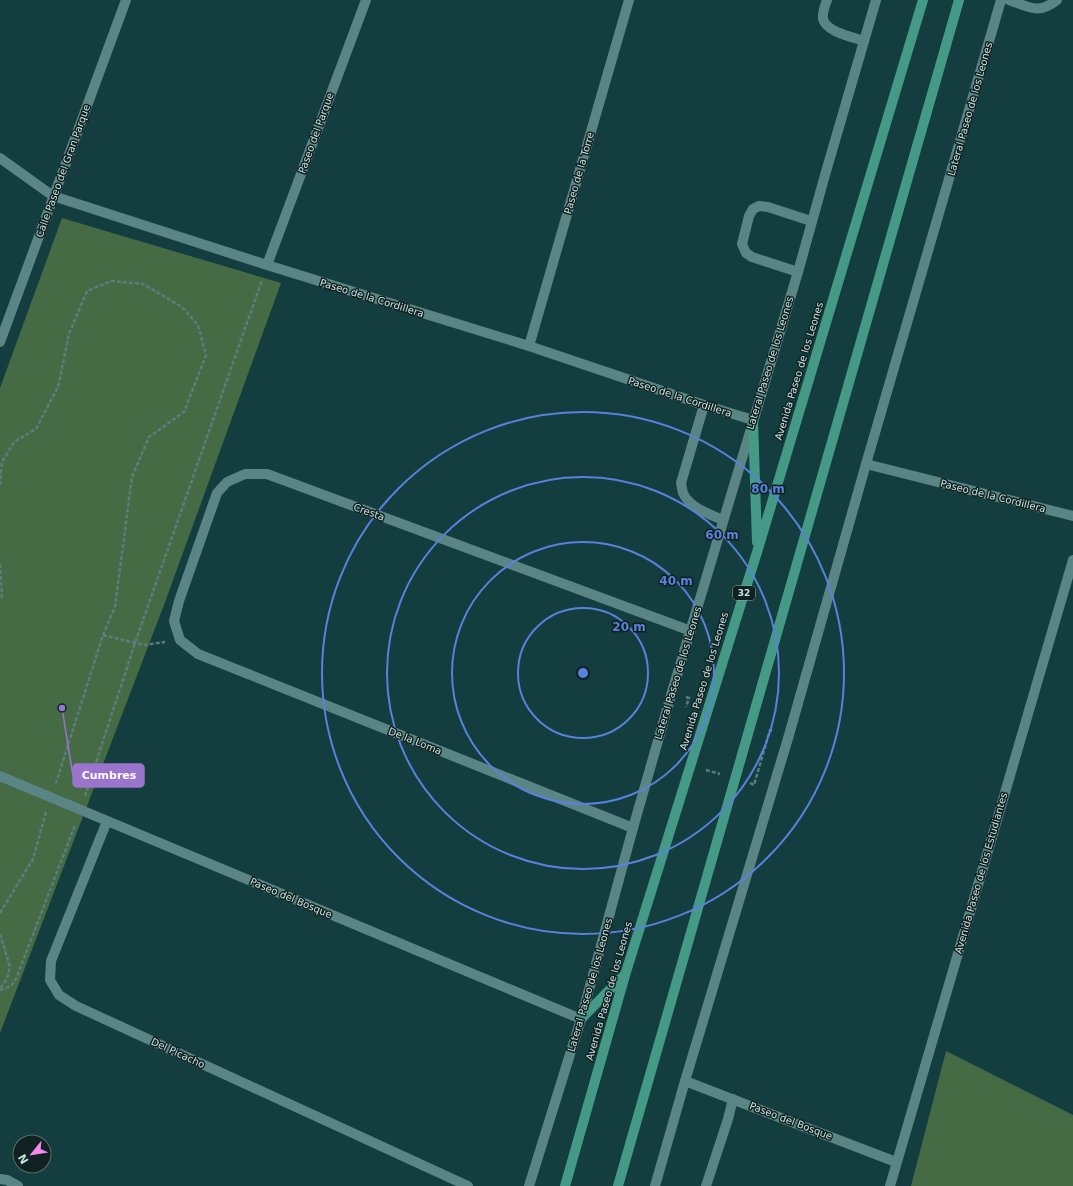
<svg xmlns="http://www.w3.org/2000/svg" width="1073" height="1186" font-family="'DejaVu Sans',sans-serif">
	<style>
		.park { fill: #456b44 }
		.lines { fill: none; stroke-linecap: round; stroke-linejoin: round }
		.path { stroke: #5b7d7d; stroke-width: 2.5; stroke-dasharray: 4 2; stroke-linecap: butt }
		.service { stroke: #5b8585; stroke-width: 10 }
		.minor { stroke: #5b8585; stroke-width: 10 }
		.tertiary { stroke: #5b8585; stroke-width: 10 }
		.primary { stroke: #449a86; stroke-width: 10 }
		.ring { fill: none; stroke: #5a81db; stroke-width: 2 }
		.labels { text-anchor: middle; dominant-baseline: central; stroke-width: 3; stroke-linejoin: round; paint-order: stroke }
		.shield { fill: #0f2121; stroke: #93a7a7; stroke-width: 1 }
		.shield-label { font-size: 9px; font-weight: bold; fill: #cbe1e1 }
		.street-label { font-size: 10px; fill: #cbe1e1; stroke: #0f2121 }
		.centre { fill: #5a81db; stroke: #0f2121; stroke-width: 2 }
		.ring-label { font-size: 12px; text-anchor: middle; font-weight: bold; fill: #5a81db; stroke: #0f2121; stroke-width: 3; stroke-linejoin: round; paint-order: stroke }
		.leader { fill: none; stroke: #9b74cd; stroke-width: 1.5 }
		.callout-dot { fill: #9b74cd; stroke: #0f2121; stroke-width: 1.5 }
		.callout { fill: #9b74cd; stroke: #9b74cd; stroke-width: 1.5 }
		.callout-label { font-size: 11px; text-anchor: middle; font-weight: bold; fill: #fff }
	</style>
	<rect width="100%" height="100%" fill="#133d3e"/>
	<path class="park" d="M62 218 281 283 164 605 0 1033V388Z
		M946 1051 1073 1115V1186H911Z"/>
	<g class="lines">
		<path class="path" d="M0 485 2 462 14 442 36 429 58 387 69 334 87 291 111 281 143 284 182 307 198 325 206 355 184 412 149 437 132 477 115 607 103 635 56 783
			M0 564 2 595 0 600
			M103 635 144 645 165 642
			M686 697 689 698 686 707
			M706 770 720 774
			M750 783 754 785 770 730 773 731
			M85 796 135 643 262 280
			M0 913 33 859 46 812
			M0 934 10 967 7 979 0 989
			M0 990C8 988 12 986 16 979L75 825"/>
		<path class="service" d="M827 0C825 6 822 12 823 19 826 32 853 37 864 41
			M1009 0C1029 7 1038 15 1057 0
			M798 272 752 257 746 253 742 244 749 216 753 209 759 206 768 207 811 221
			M704 405 681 483C682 486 682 490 683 493 690 508 709 514 723 520
			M706 1186 728 1119 733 1099"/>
		<path class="minor" d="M0 158 53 196 267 265 529 346 704 405 753 420
			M267 265 366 0
			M0 342 126 0
			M529 346 629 0
			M866 464 1073 516
			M0 776 581 1019
			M107 821 51 961 50 980 59 995 76 1006 468 1186
			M633 828 198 654 180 640 174 621 179 601 217 493 227 482 245 474H267L691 631
			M685 1081 896 1162
			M0 1179 7 1180 18 1186
			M890 1186 1073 560"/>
		<path class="tertiary" d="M529 1186 581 1019 633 828 672 692 798 272 825 175 876 0
			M655 1186 685 1081 789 735 866 464 1001 0"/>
		<path class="primary" d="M753 420 757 542
			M581 1019 625 974
			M565 1186 626 972 758 549 923 0
			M618 1186 959 0"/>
	</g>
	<g class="ring">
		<circle cx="583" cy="673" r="65"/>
		<circle cx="583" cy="673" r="131"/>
		<circle cx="583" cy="673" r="196"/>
		<circle cx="583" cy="673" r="261"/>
	</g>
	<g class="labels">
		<rect class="shield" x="733" y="586" width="22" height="14" rx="3"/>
		<g class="shield-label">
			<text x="744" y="593">32</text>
		</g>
		<g class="street-label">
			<text transform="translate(970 109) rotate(-74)">Lateral Paseo de los Leones</text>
			<text transform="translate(316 133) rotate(-70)">Paseo del Parque</text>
			<text transform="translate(63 171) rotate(-70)">Calle Paseo del Gran Parque</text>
			<text transform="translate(579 173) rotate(-74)">Paseo de la Torre</text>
			<text transform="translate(372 298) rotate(17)">Paseo de la Cordillera</text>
			<text transform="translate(770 363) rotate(-73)">Lateral Paseo de los Leones</text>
			<text transform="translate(799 371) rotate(-73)">Avenida Paseo de los Leones</text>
			<text transform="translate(680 397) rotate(18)">Paseo de la Cordillera</text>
			<text transform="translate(993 496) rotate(14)">Paseo de la Cordillera</text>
			<text transform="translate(369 512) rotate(20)">Cresta</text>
			<text transform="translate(678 673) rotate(-73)">Lateral Paseo de los Leones</text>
			<text transform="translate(704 681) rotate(-73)">Avenida Paseo de los Leones</text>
			<text transform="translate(415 741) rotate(22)">De la Loma</text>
			<text transform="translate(981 873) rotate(-74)">Avenida Paseo de los Estudiantes</text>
			<text transform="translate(291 898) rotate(23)">Paseo del Bosque</text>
			<text transform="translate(590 985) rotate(-74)">Lateral Paseo de los Leones</text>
			<text transform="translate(609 991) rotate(-74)">Avenida Paseo de los Leones</text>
			<text transform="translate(178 1053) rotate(25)">Del Picacho</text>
			<text transform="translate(791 1121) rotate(21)">Paseo del Bosque</text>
		</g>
	</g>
	<circle cx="583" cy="673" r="6" class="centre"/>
	<g class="ring-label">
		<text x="768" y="493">80 m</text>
		<text x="722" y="539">60 m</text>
		<text x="676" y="585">40 m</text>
		<text x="629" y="631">20 m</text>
	</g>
	<path class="leader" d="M62 708L73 776"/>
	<circle class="callout-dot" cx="62" cy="708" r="4"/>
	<rect class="callout" x="73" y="764" width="71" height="23" rx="4"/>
	<g class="callout-label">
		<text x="109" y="779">Cumbres</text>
	</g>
	<g transform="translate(32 1154) rotate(240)"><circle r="19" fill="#0f2121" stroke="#5a6e6e"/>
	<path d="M0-3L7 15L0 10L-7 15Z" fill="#f688ed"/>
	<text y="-6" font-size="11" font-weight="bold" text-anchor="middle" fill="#cbe1e1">N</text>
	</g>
</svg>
